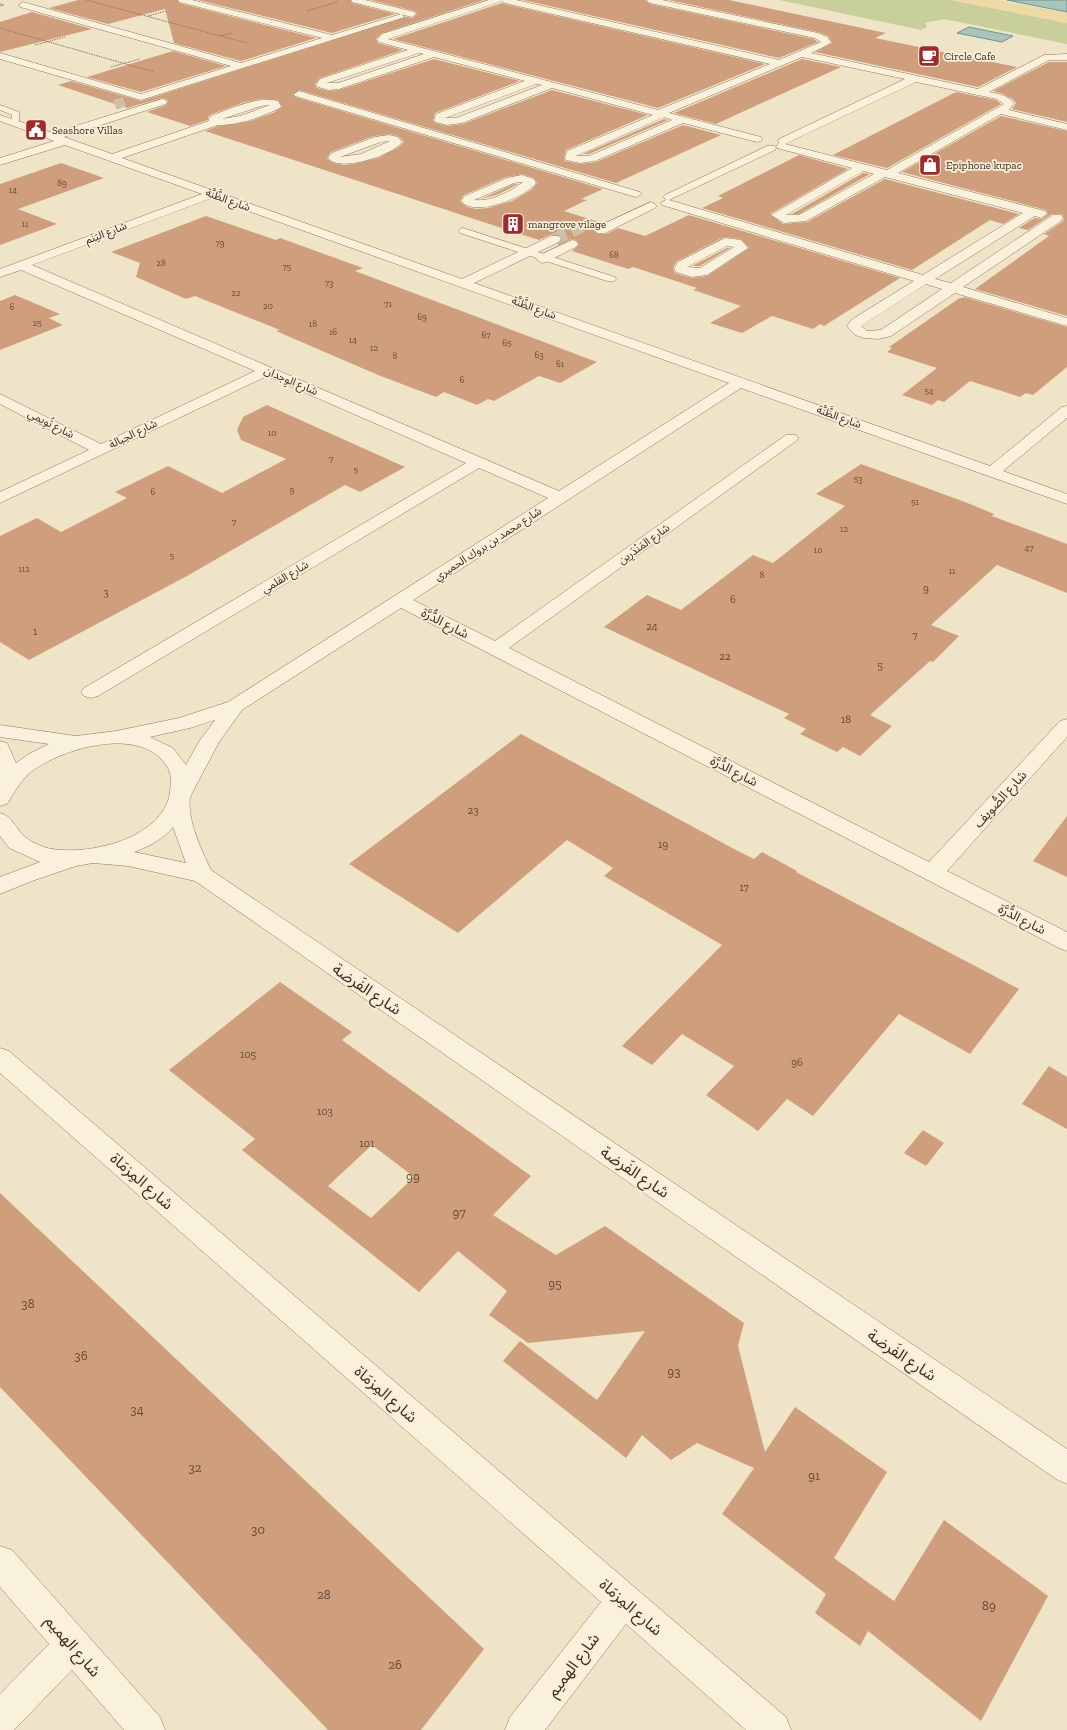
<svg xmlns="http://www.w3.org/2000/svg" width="1067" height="1730" font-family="'Zilla Slab','Noto Sans Arabic',serif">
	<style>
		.green { fill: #c9cf9b }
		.sand { fill: #ecd9a5 }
		.water { fill: #a9c4bc; stroke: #6f938a }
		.building { fill: #cf9f7d; fill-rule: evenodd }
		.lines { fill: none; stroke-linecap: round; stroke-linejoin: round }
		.minor-tunnel-far1 { stroke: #ccc0a6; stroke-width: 10; stroke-dasharray: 10 5; stroke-linecap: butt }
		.minor-tunnel { stroke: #ccc0a6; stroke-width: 12; stroke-dasharray: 12 6; stroke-linecap: butt }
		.service-casing { stroke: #8d765c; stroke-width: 1 }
		.minor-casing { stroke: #8d765c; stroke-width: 1 }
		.path { stroke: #8d765c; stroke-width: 1; stroke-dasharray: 1.5 1; stroke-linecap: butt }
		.service { fill: #faf1dc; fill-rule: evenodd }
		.minor { fill: #faf1dc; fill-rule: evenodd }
		.labels { text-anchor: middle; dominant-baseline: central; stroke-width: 3.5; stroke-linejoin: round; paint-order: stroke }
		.far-number-label { font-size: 9px; fill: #624a37 }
		.far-poi-label { font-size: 11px; fill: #3d2e20; stroke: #f7eed8; text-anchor: start }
		.far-street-label { font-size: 11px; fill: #3d2e20; stroke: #f7eed8 }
		.number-label { font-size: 11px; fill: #624a37 }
		.street-label { font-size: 13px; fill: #3d2e20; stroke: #f7eed8 }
		.near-number-label { font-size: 13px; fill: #624a37 }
		.near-street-label { font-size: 16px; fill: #3d2e20; stroke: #f7eed8 }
	</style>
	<rect width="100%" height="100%" fill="#f0e4c8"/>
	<path class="green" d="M779 0H951L1067 23V44L944 19 925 23 927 27 921 30Z"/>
	<path class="sand" d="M951 0H997L1067 13V23Z"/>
	<path class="water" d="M1007 0H1067V12Z
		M969 27 1013 36 1002 42 957 33Z"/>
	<path class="building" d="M78 0H177L179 3 316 38 241 61 174 43 165 9 108 24 49 8Z
		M198 0H350L352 3 395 14 332 33Z
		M371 0H484L382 33 376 39 378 43 403 50 320 78 315 84 317 88 329 91 339 90 434 59 520 81 435 113 433 120 435 123 447 126 463 124 552 90 648 115 566 150 564 158 565 161 580 164 596 162 683 125 721 135 616 183 299 90 293 94 295 97 603 189 581 199 587 200 564 211 602 223 594 229 597 234H606L618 228 645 236 689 215 900 278 824 326 820 324 813 329 772 316 742 333 710 323 741 306 693 290 697 288 633 267 628 269 572 251 579 245 576 240 571 239 557 246 562 240 559 234 550 235 539 240 523 235 205 131 218 126 250 121 273 113 282 107 278 100 262 99 245 102 212 114 208 117V120L190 126 147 112 166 105 168 101 166 99 162 98 127 108 58 85 71 81 141 101 406 17 413 18 417 14 415 11ZM389 134 398 136 404 142 397 148 378 158 354 164 343 165 333 163 327 158 331 152 374 136ZM522 174 534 178 537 183 531 190 512 201 488 208 477 209 467 207 460 201 464 195 506 177ZM724 237 741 239 749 248 707 276 692 278 675 273 673 268 677 261Z
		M523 0H645L650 4 814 39 818 42 779 58Z
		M669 0H729L886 33 875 38 1017 67 978 87 815 52 832 43 828 36 818 32Z
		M502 3 505 4 765 64 658 108 393 39Z
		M32 12 92 29 0 52V22Z
		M173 51 226 66 141 92 87 77Z
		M802 59 841 67 716 124 674 113Z
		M1049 62H1067V122L1012 109 1016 103 1012 99 1003 94 993 91Z
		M956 92 996 100 1001 104 887 168 833 155Z
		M1001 116 1067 131V316L975 289 1049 236 1044 234 1062 222 1064 219 1062 214H1052L1028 230 1019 228 1035 218 1042 219 1048 214 1046 210 902 172Z
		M664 119 668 120 589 154H583Z
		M799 155 848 169 770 214 783 224 807 222 885 179 1019 214 1003 224 990 220 912 270 702 208 723 198 718 196Z
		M61 163 104 178 18 209 57 224 0 245V184Z
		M863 173 870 174 799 214H792Z
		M514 184H518L499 194 481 199Z
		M206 216 276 240 280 238 363 268 355 271 597 362 560 383 539 376 494 401 488 399 477 405 444 392 436 397 378 375 276 331 280 330 195 296 186 299 136 277 140 263 111 252Z
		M727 248H730L700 266H692Z
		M15 295 60 314 49 318 63 325 0 350V301Z
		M964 297 1067 327V367L1033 395 1026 393 1020 397 970 381 944 402 938 400 932 405 902 395 937 368 887 352 892 348 889 347 958 299Z
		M267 405 405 467 360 492 345 485 187 576 29 660 0 642V536L37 518 61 532 127 498 115 492 168 466 222 493 286 459 241 440 237 430 243 417Z
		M861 464 965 502 994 514 992 516 1067 544V593L997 565 931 625 959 636 933 662 930 661 870 715 892 726 860 756 843 747 837 752 800 734 806 729 784 718 789 714 604 627 647 595 681 610 753 555 773 563 845 506 816 494Z
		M521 734 736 850 754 859 762 852 797 871 796 872 1019 989 970 1054 899 1014 813 1116 787 1099 758 1131 706 1095 734 1066 682 1034 652 1065 622 1046 722 945 604 876 613 868 567 840 458 933 349 864Z
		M1067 816V877L1033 861Z
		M280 982 352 1032 342 1040 531 1176 493 1215 556 1255 605 1226 744 1323 738 1346 765 1452 795 1407 887 1472 834 1558 894 1601 944 1520 1048 1596 981 1721 868 1631 860 1646 815 1613 826 1594 722 1514 754 1468 697 1443 671 1460 642 1435 626 1458 503 1361 520 1341 597 1400 645 1331 528 1343 489 1315 507 1291 458 1251 419 1292 242 1150 255 1139 169 1070ZM372 1145 414 1177 371 1218 328 1186Z
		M1049 1066 1067 1077V1129L1022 1104Z
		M923 1130 944 1143 926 1166 904 1153Z
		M0 1193 484 1649 421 1730H328L0 1387Z"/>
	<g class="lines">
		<path class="minor-tunnel-far1" d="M115 105 126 101"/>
		<path class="minor-tunnel" d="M555 239 585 225"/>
		<g class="service-casing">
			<path id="service" d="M0 105 19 112V121L13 124H7L6 122 12 118V115L0 110Z
				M463 228 615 277 616 279 615 281H607L460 233 458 231 460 229Z"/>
		</g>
		<g class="minor-casing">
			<path id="minor" d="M178 0H192L332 35 398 15 401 14 405 17 141 100 0 59V53L141 94 231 66 20 7 19 5 23 2 241 63 322 38 179 2Z
				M351 0H365L415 12 416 14 412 17 352 2Z
				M489 0H516L779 60 821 42 815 38 650 3 646 0H662L818 33 827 37 831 42 829 44 811 53 978 89 1044 55 1067 54V60H1049L989 92C999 94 1007 95 1014 103L1009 110 1067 124V130L1001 114 898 173 1045 211 1047 214 1041 218 1035 216 935 279 951 283 1053 215H1061L1063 218 1061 221 963 287 1067 318V326L955 293 891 336 878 339 864 338 855 335 847 326 851 320 914 281 662 205 660 203 666 200 663 197 665 195 767 146H775L776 148 775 150 669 200 923 275 1023 213 885 177 806 221 784 223 771 215 852 168 777 148 776 146 779 143 778 141 779 139 905 79 802 57 669 113 761 137 762 139 761 141 757 142 683 123 595 161 580 163 566 160 565 158 567 151 653 115 552 88 462 123 447 125 435 122 434 120 436 114 525 81 434 57 339 89 329 90 318 87 316 85 320 79 408 50 379 42 377 40 382 34ZM502 1 505 3 770 64 658 110 388 39ZM419 53 424 54 338 83H327ZM916 82 997 99 1004 104 887 170 785 144ZM536 84 542 85 456 118H445ZM664 117 672 120 589 156H576ZM863 171 874 174 799 215H786ZM926 284 942 289 881 330 867 331 861 326Z
				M299 91 640 192 642 194 636 197 632 196 295 96 294 94Z
				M162 99 166 100 167 102 166 104 64 137 112 154 209 121V118L213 115C233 108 257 96 278 101L281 106 280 108C261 117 239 125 218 125L122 158 462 279 551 236H559L561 239 559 242 474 283 990 466 1062 407 1067 406V418L1003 471 1067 494V504L741 388 413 600 495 641 786 435H796L799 438 796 441 509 648 929 862 1060 721 1067 719V737L947 871 1067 932V951L1059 948 401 608 242 710 219 742 190 797C187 820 201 849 211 870L1067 1449V1484L1056 1479 195 881 128 866 93 863 76 866 32 881 0 894V877L40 862 9 848 0 836V813C12 816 15 827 23 835 27 840 40 846 47 848 86 857 164 839 170 792 171 783 172 776 168 768 143 724 62 748 31 772 20 781 14 793 7 804L0 806V741L7 743 16 763 29 754 49 744 0 737V725L76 736 116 731 179 718 228 702 548 498 479 468 98 696 91 698 84 696 81 692 84 688 466 463 267 376 0 503V492L89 450 0 404V394L101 444 255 371 21 270 0 277V269L202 194 65 145 0 165V158L54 141 0 121V115L53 133ZM270 105 240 116 222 119 261 106ZM212 198 729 383 559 491 32 265ZM215 720 200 740 186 765 173 748 150 737 190 728ZM173 827 186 863 134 852C148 847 165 838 173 827Z
				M389 135 398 137 402 142C393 155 339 173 328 158L332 153 375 137ZM390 141 361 154 340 157 381 142Z
				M522 175 534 179 536 183C526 197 474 218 461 201L465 196 507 178ZM521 182H523C510 192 491 202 474 200L514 183Z
				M651 202 655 204 657 206 655 208 605 233H597L595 230 597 227Z
				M725 238 741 240 748 248 707 275 692 277 676 272 674 269 678 262ZM727 246 734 247 700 268 687 267Z
				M572 240 576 241 578 244 576 247 546 262 542 263 536 259 538 256Z
				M0 1048 9 1051 786 1717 791 1730H746L626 1624 545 1730H505L510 1717 601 1602 0 1073Z
				M0 1546 12 1550 160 1717 165 1730H124L72 1670 14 1730H0V1694L49 1644 0 1587Z"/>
		</g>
		<path class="path" d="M86 0 247 43
			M0 4 4 5 0 6
			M307 11 337 2
			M148 16 166 11
			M0 28 154 72
			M220 36 231 33
			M35 45 65 37
			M111 67 140 59"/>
		<use href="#service" class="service"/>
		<use href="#minor" class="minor"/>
	</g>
	<defs>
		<g id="cafe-square" transform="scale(1.15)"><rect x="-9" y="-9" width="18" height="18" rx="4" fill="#9e2a2b" stroke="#f7eed8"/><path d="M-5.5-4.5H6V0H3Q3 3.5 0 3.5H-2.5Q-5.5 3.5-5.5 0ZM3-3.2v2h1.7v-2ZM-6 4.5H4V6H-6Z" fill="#fff"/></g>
		<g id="civic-square" transform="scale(1.15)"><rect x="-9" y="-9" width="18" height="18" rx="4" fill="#9e2a2b" stroke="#f7eed8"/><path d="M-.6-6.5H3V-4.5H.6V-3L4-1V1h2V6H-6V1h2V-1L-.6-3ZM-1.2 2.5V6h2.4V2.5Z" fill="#fff"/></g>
		<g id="shop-square" transform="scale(1.15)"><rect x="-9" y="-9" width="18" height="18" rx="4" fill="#9e2a2b" stroke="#f7eed8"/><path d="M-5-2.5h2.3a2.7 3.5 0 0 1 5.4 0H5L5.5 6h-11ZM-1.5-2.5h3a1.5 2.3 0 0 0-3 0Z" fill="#fff"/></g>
		<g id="building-square" transform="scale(1.15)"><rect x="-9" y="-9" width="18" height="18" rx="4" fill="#9e2a2b" stroke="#f7eed8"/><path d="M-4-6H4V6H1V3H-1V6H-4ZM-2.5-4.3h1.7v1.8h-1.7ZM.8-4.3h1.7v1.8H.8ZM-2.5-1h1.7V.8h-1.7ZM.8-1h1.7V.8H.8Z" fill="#fff"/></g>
	</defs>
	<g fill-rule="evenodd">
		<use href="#cafe-square" x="929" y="56"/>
		<use href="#civic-square" x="36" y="130"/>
		<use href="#shop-square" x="930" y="165"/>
		<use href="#building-square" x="513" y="224"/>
	</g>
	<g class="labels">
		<g class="far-number-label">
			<text x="62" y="183">89</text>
			<text x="13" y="190">14</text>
			<text x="25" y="224">11</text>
			<text x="220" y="243">79</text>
			<text x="614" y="255">68</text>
			<text x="161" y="263">28</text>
			<text x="287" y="267">75</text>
			<text x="329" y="283">73</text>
			<text x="236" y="293">22</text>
			<text x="388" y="304">71</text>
			<text x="268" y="306">20</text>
			<text x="12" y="307">6</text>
			<text x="422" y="317">69</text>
			<text x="37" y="323">25</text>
			<text x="313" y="324">18</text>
			<text x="333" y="332">16</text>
			<text x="486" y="335">67</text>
			<text x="353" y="340">14</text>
			<text x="507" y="343">65</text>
			<text x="374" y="348">12</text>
			<text x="539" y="355">63</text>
			<text x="395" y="356">8</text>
			<text x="560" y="364">61</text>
			<text x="462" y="380">6</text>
			<text x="929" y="391">54</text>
			<text x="272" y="433">10</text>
			<text x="331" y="459">7</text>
			<text x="356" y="470">5</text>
			<text x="858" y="479">53</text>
			<text x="292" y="490">9</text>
			<text x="153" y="492">6</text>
			<text x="915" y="502">51</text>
			<text x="234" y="522">7</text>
			<text x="844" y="529">12</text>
			<text x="1029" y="548">47</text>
			<text x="818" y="550">10</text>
			<text x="172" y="556">5</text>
			<text x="24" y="569">112</text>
			<text x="952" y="571">11</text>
			<text x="762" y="575">8</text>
		</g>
		<g class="far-poi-label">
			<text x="944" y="56">Circle Cafe</text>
			<text x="52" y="130">Seashore Villas</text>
			<text x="946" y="165">Epiphone kupac</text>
			<text x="528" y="224">mangrove vilage</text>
		</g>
		<g class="far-street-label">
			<text transform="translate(228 200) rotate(20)">شارع الظَّنَّة</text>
			<text transform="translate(106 233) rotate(-21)">شارع اليَنَم</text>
			<text transform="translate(534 308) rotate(20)">شارع الظَّنَّة</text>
			<text transform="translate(291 381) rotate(23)">شارع الوِجدان</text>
			<text transform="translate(839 417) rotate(20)">شارع الظَّنَّة</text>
			<text transform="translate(51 424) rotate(27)">شارع تُوِيمي</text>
			<text transform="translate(133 434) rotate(-26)">شارع الحِبالة</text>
			<text transform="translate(488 544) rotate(-33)">شارع محمد بن بروك الحميري</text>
			<text transform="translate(644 544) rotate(-36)">شارع المَنْدَرِين</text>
			<text transform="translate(285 577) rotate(-31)">شارع القلمي</text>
		</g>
		<g class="number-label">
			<text x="926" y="588">9</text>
			<text x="106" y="592">3</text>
			<text x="733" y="599">6</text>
			<text x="652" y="626">24</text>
			<text x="35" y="631">1</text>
			<text x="915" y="635">7</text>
			<text x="725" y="656">22</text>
			<text x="880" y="665">5</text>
			<text x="846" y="719">18</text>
			<text x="473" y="810">23</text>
			<text x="663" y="844">19</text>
			<text x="744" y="887">17</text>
			<text x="248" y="1054">105</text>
			<text x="797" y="1062">96</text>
			<text x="325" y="1111">103</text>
			<text x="367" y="1143">101</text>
		</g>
		<g class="street-label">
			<text transform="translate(445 623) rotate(27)">شارع الدُّرَّة</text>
			<text transform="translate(734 771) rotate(27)">شارع الدُّرَّة</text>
			<text transform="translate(1000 799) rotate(-48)">شارع الصُّويف</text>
			<text transform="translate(1022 919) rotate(27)">شارع الدُّرَّة</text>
		</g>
		<g class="near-number-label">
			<text x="413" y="1176">99</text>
			<text x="459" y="1212">97</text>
			<text x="555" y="1283">95</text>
			<text x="28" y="1303">38</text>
			<text x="81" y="1355">36</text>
			<text x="674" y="1371">93</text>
			<text x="137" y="1409">34</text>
			<text x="195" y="1467">32</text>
			<text x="814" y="1475">91</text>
			<text x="258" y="1529">30</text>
			<text x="324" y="1594">28</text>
			<text x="989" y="1605">89</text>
			<text x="395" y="1664">26</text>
		</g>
		<g class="near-street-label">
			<text transform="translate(367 989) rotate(34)">شارع الفَرضة</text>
			<text transform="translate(635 1172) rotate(34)">شارع الفَرضة</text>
			<text transform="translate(142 1181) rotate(41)">شارع المِزمَاة</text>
			<text transform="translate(902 1355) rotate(34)">شارع الفَرضة</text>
			<text transform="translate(386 1394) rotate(41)">شارع المِزمَاة</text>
			<text transform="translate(631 1607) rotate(41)">شارع المِزمَاة</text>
			<text transform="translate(73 1646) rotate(49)">شارع الهميم</text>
			<text transform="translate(573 1665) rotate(-53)">شارع الهميم</text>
		</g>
	</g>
</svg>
